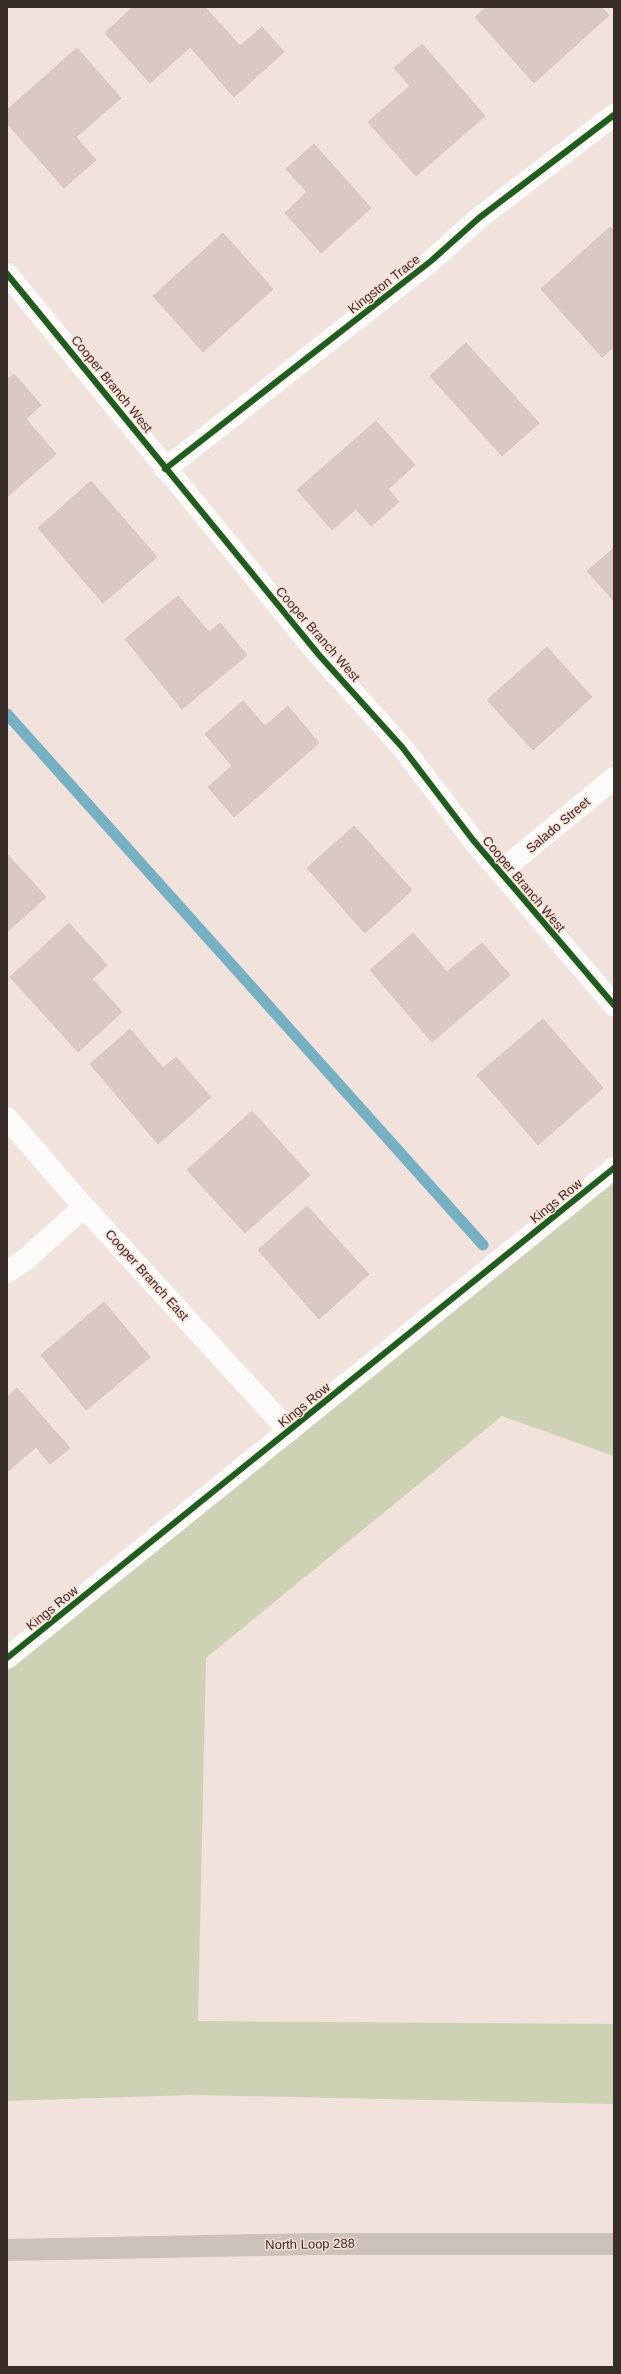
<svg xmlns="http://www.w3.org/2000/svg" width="621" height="2374" font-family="Arial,sans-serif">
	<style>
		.green { fill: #ced2b5 }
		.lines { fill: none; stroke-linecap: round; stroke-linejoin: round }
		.stream { stroke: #76b0c3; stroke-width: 11 }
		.building { fill: #dbc8c2; stroke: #d3c7c2 }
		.minor { stroke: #fdfbfa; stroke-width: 22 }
		.tertiary { stroke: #fdfbfa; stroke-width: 22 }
		.trunk { stroke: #ccc2ba; stroke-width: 22 }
		.cycleway-casing { stroke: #faded3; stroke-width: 8 }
		.cycleway { stroke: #1b5e20; stroke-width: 6 }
		.labels { text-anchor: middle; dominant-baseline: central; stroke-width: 3; stroke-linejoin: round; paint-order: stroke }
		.street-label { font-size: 13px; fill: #372d29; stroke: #faded3 }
	</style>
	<rect width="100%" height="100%" fill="#f1e2dc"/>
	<path class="green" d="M614 1168V1456L502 1416 206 1658 198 2021 614 2024V2104L191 2095 7 2101V1658Z"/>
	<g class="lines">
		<path class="stream" d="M7 714 483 1245"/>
	</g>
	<path class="building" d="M133 7H205L240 46 262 27 284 52 234 97 190 47 150 83 105 33Z
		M487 7H601L609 15 534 83 475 17Z
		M422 44 485 116 416 176 368 122 410 86 394 68Z
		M77 48 121 98 76 137 96 160 64 188 7 123V110Z
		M314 144 371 208 321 253 285 213 307 192 286 169Z
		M610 227 614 231V347L602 357 541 289Z
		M223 233 273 289 203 352 153 296Z
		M466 343 539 423 502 456 430 376Z
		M14 374 41 405 26 419 56 454 7 497V380Z
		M376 421 415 465 388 489 399 502 371 526 356 509 332 530 297 490Z
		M91 481 157 557 103 603 38 528Z
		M614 548V601L587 571Z
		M178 596 209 632 220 623 247 655 182 709 125 639Z
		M547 647 592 697 533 750 487 700Z
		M243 701 265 726 288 706 319 743 234 817 208 787 232 766 205 734Z
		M354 826 412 890 365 933 307 868Z
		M7 854 46 897 7 932Z
		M69 923 107 965 92 979 122 1012 78 1052 10 977Z
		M413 933 447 972 482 943 510 975 432 1042 370 970Z
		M543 1019 603 1088 538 1145 477 1075Z
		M130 1029 163 1068 176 1057 211 1097 158 1144 90 1064Z
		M252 1111 310 1175 245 1233 187 1170Z
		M307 1206 369 1274 319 1319 258 1250Z
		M104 1302 150 1357 86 1410 41 1355Z
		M17 1388 70 1448 50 1464 36 1447 7 1472V1397Z"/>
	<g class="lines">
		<path class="minor" d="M7 274 319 655 402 747 473 840 614 1005
			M165 469 431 261 479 218 614 115
			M501 871 614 778
			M7 1118 84 1207 289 1431
			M7 1272 25 1260 84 1207"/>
		<path class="tertiary" d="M7 1658 614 1168"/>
		<path class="trunk" d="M7 2250 312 2244H614"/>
		<g class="cycleway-casing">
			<path id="cycleway" d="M7 274 319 655 402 747 473 840 614 1005
				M165 469 431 261 479 218 614 115
				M7 1658 614 1168"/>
		</g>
		<use href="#cycleway" class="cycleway"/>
	</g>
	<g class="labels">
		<g class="street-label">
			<text transform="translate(384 284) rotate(-38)">Kingston Trace</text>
			<text transform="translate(112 384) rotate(51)">Cooper Branch West</text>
			<text transform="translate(318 634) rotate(49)">Cooper Branch West</text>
			<text transform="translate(558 825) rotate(-40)">Salado Street</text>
			<text transform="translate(524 884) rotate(50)">Cooper Branch West</text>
			<text transform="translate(556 1201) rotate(-39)">Kings Row</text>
			<text transform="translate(147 1275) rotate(48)">Cooper Branch East</text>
			<text transform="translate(304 1405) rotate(-39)">Kings Row</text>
			<text transform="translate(52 1608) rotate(-39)">Kings Row</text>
			<text transform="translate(310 2244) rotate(-1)">North Loop 288</text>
		</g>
	</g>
	<rect width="621" height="2374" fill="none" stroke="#372d29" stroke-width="16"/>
</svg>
